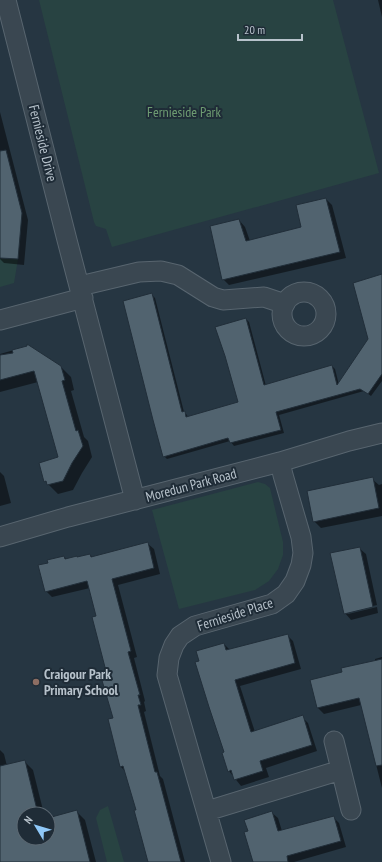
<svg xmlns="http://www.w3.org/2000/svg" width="382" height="862" font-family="'PT Sans Narrow',sans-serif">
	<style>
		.green { fill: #284342 }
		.shadow { fill: #0007 }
		.building { fill: #51636f; stroke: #212e39 }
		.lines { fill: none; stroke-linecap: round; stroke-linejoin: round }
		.street-casing { stroke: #58656f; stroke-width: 21 }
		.street { stroke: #3a4751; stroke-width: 19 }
		.education-dot { fill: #8d6e63; stroke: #1f2c37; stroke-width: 1.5 }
		.labels { text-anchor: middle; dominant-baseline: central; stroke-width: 4; stroke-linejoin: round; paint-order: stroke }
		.park-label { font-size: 14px; fill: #6e9c72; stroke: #1f2c37 }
		.street-label { font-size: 14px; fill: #b7c2cb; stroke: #1f2c37 }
		.poi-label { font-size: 14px; font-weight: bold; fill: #b7c2cb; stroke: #1f2c37; text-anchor: start }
	</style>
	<rect width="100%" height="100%" fill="#263642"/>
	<path class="green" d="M39 0H333L379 173 112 247 106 229 96 226 94 222Z
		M0 258 18 259 14 283 0 287Z
		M258 482 265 484 270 488 283 542V555L278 569 269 581 255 590 179 609 152 510Z
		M108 806 124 862H107L96 818 100 810Z"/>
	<path class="shadow" d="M378 0H382V18V17Z
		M0 112 28 220 24 265 4 263 0 259Z
		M326 199 332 205 346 258 229 285 223 279 239 220 245 227 250 241 303 228Z
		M152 295 155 298 184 412 187 415 188 418 239 403 246 319 249 322 266 386 332 366 335 369 339 385 382 340V381L371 396 364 391 279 415 284 433 234 446 230 441 167 459 164 456Z
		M28 346 60 366 71 377 74 390 71 391 84 437 88 441 92 457 82 473 73 490 58 494 45 481 59 458 38 382 0 392V354Z
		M0 472 4 476 11 503 0 506Z
		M372 479 379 485 382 484V516L321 528 314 521Z
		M147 543 154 549 160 574 118 585 137 657 134 658 145 701 144 702 146 711 144 712 160 776 163 779 185 862H150L137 811 126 772 120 766 108 676 97 616 90 588 52 597 46 591 49 564 64 557 67 559 78 558 90 555 93 557Z
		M359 548 366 554 377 605 348 612V614L377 607 378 613 351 620 345 613Z
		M287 635 293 641 301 669 240 686 255 732 302 717 308 723 317 751 266 768 269 777 241 786 229 771 225 753 200 662 224 644 230 650Z
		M382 657V788L361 705 324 714 318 708 343 673 375 661V659Z
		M0 750 4 754 7 766 24 761 33 770 44 814H24V838H48V819L77 812 85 820 96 862H0Z
		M271 812 278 818 282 831 333 817 339 823 346 847 294 862H254L249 831Z"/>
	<path class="building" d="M6 150 22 213 18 259 0 258V151Z
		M326 198 340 252 222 280 210 226 239 219 246 241 301 227 296 205Z
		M382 274V374L368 394 360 389 276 412 281 430 230 443 228 438 163 457 153 420 123 301 152 293 182 412 185 411 186 417 238 402 225 356 215 327 246 318 264 385 332 365 337 385 368 339 353 283Z
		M27 344 61 366 65 380 62 381 76 431 78 430 83 446 72 463 63 481 47 485 46 481 44 482 39 463 58 457 34 371 0 380V355L13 353 12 350 27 346Z
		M373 477 379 508 313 522 307 491Z
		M148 542 154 568 112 579 131 651 128 652 140 695H138L141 705H138L155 772H157L181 862H148L134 810H136L123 766 120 767 108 719 113 718 101 677 107 675 92 617 96 616 87 581 45 592 38 565 48 563 47 560 64 556 65 559 77 556V557L90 554 91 557Z
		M360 547 373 607 344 614 330 553Z
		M288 634 295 663 235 680 251 732 303 715 312 745 260 761 263 771 234 780 231 770 228 772 222 753 224 752 209 707 195 662 199 661 196 651 224 643 226 650Z
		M382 659V765L376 766 359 698 317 708 310 680 342 672 341 668Z
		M25 760 38 814H24V838H48V818L77 810 90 862H0V766Z
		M272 811 278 831 334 816 341 841 287 856 288 862H253L244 832 248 831 244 820Z"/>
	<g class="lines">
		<g class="street-casing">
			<path id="street" d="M6 0 67 240 135 500
				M80 286 139 272 161 271 178 275 213 297 223 300 264 297 285 304
				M282 314a22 22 0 1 1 44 0a22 22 0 1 1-44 0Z
				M0 320 83 298
				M0 537 68 517 280 462 349 441 382 433
				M334 741 351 810
				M207 811 341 770
				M221 862 167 675 169 658 174 645 180 636 195 626 272 604 286 594 295 581 301 565 303 553 301 537 283 475 280 462"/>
		</g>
		<use href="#street" class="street"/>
	</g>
	<circle class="education-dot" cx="36" cy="682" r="4"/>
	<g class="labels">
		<g class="park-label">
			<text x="184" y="112">Fernieside Park</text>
		</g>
		<g class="street-label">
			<text transform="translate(43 143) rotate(76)">Fernieside Drive</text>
			<text transform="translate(191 485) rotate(-15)">Moredun Park Road</text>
			<text transform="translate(235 614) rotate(-18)">Fernieside Place</text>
		</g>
		<g class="poi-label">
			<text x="44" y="674">Craigour Park<tspan x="44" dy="16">Primary School</tspan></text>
		</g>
	</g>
	<g transform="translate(36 826) rotate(308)"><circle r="19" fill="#1f2c37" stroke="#5c6872"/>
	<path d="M0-3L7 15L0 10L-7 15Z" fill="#8fc8f8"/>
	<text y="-6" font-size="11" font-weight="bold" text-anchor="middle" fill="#b7c2cb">N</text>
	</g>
	<path d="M238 34v6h64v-6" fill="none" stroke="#b7c2cb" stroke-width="2"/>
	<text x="244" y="34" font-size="12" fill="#b7c2cb" stroke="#1f2c37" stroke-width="3" paint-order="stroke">20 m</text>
</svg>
